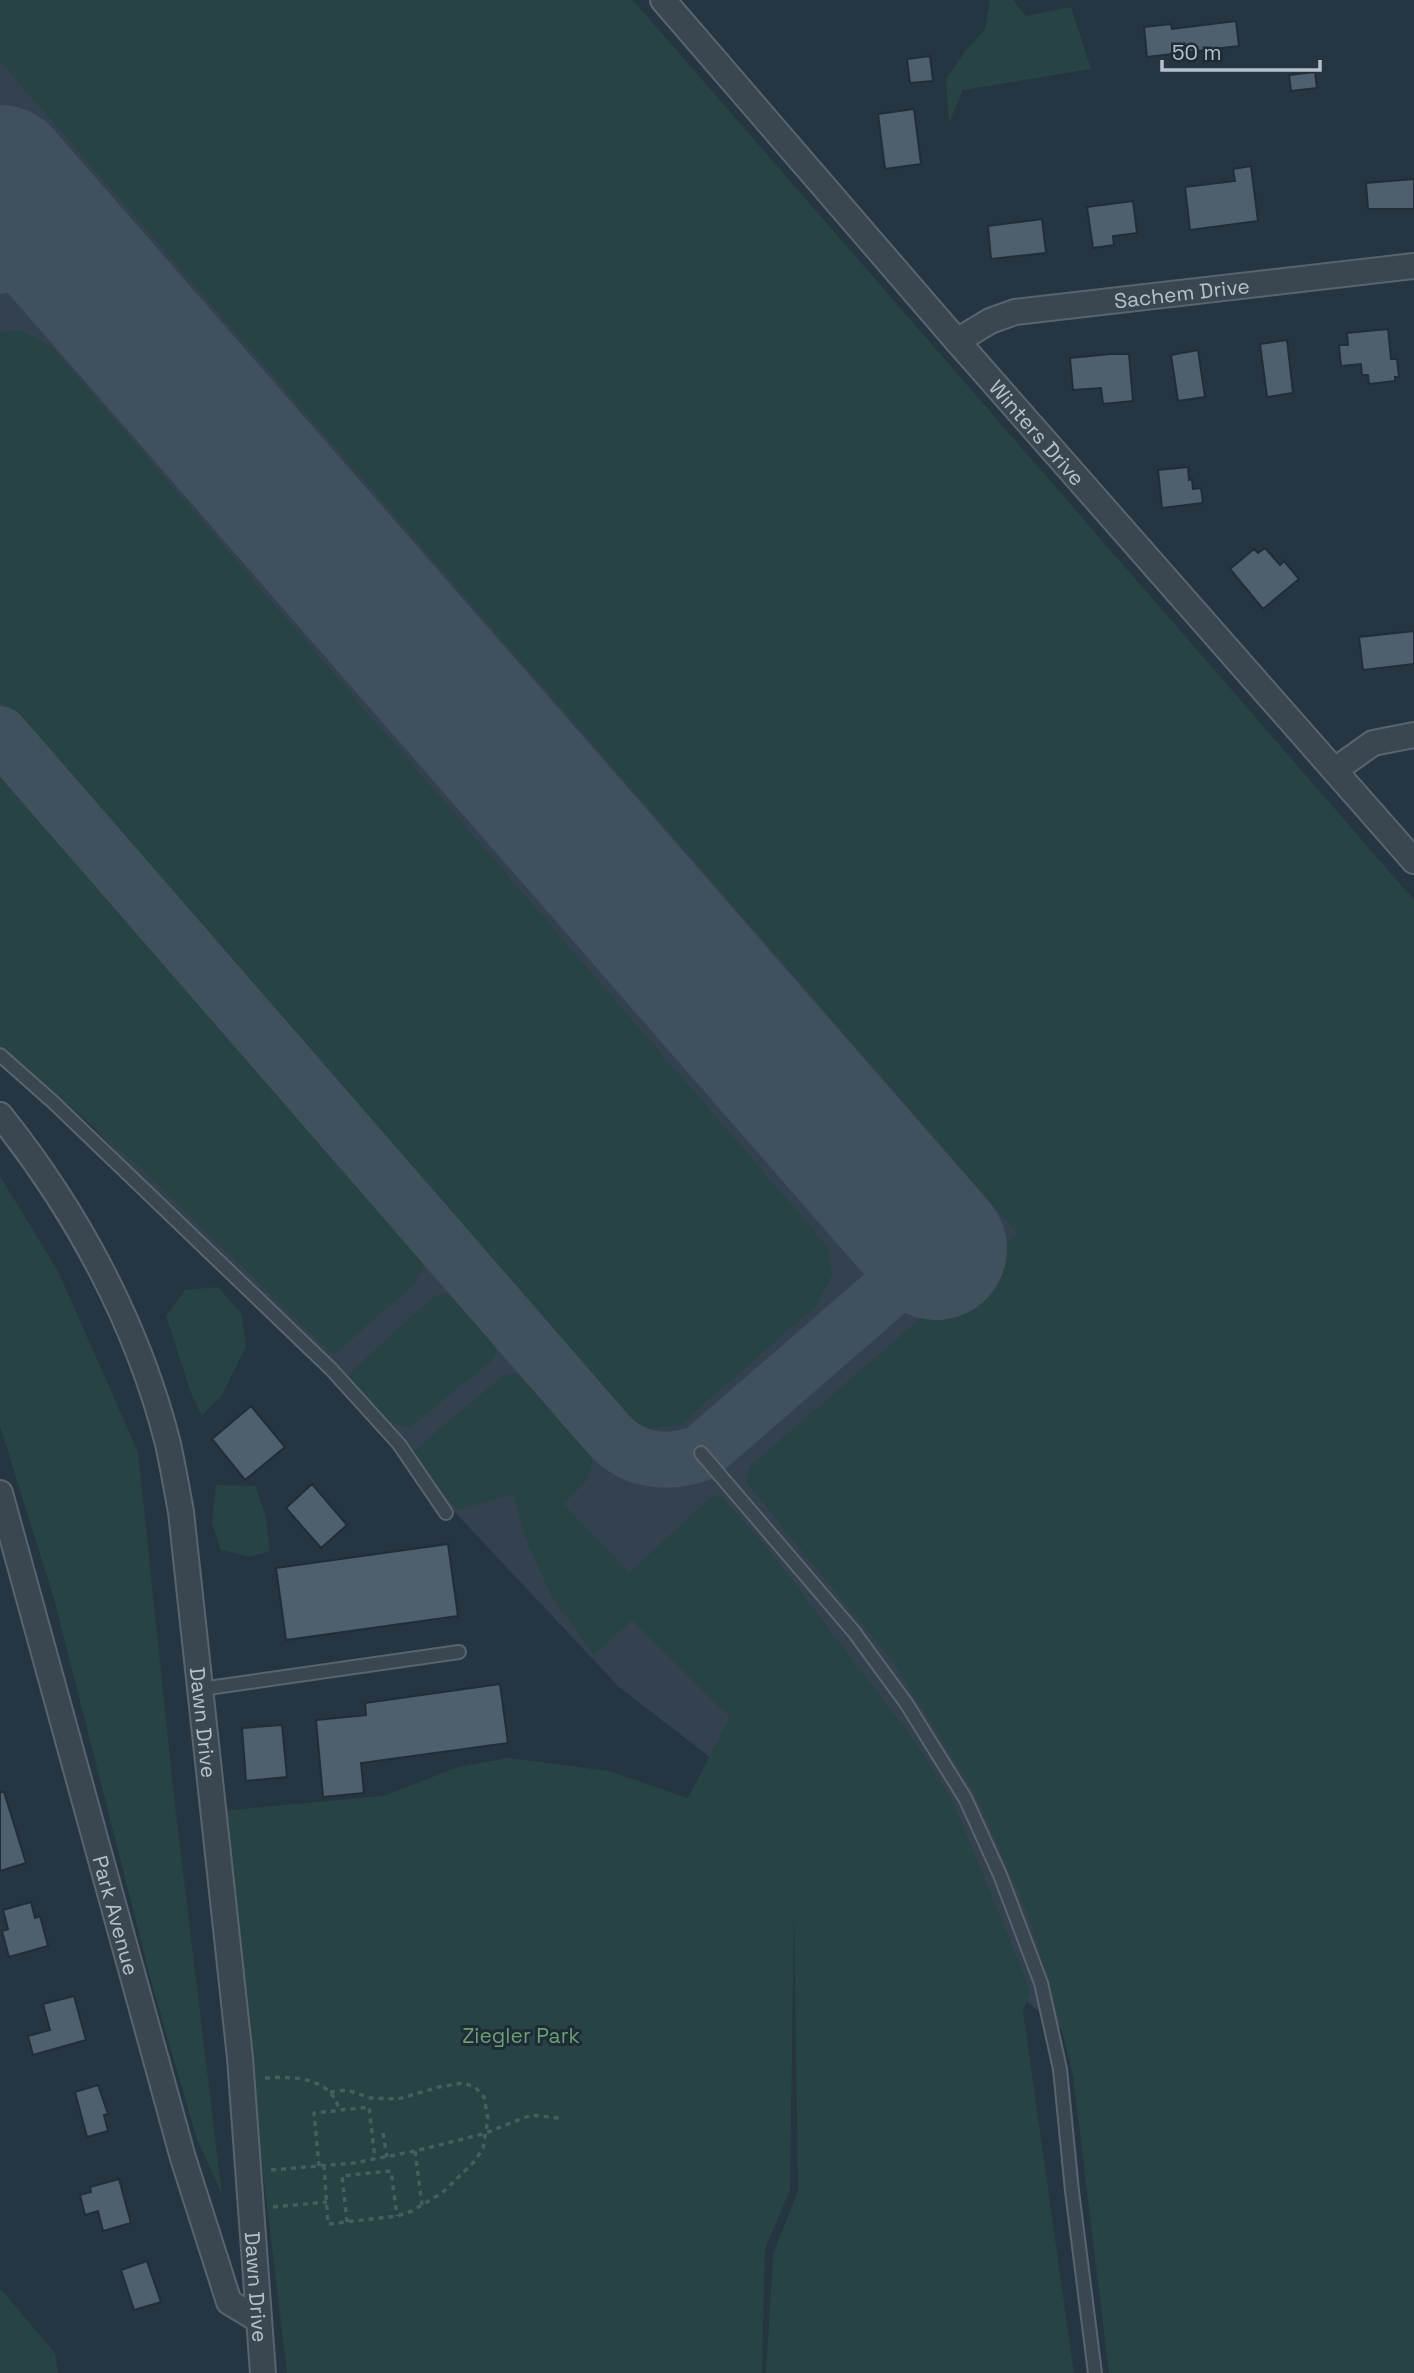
<svg xmlns="http://www.w3.org/2000/svg" width="1414" height="2373" font-family="'Space Grotesk',sans-serif">
	<style>
		.airport { fill: #34424f }
		.green { fill: #284343 }
		.lines { fill: none; stroke-linecap: round; stroke-linejoin: round }
		.taxiway { stroke: #40505d; stroke-width: 56 }
		.runway { stroke: #40505d; stroke-width: 142 }
		.building { fill: #4e5f6d; stroke: #212e39; stroke-width: 2 }
		.service-casing { stroke: #58646f; stroke-width: 16 }
		.minor-casing { stroke: #58646f; stroke-width: 28 }
		.path { stroke: #465f5e; stroke-width: 3.5; stroke-dasharray: 5 5; stroke-linecap: butt }
		.service { stroke: #3a4751; stroke-width: 12 }
		.minor { stroke: #3a4751; stroke-width: 24 }
		.labels { text-anchor: middle; dominant-baseline: central; stroke-width: 6; stroke-linejoin: round; paint-order: stroke }
		.street-label { font-size: 21px; fill: #b7c1cc; stroke: #1e2c37 }
		.park-label { font-size: 21px; fill: #6d9d72; stroke: #1e2c37 }
	</style>
	<rect width="100%" height="100%" fill="#253542"/>
	<path class="airport" d="M0 0 1414 1314V2301L619 1687 5 1033 0 1031Z"/>
	<path class="green" d="M0 0H633L1414 900V2373H1109L1073 2076 1059 2018 1029 1917 975 1793 893 1662 747 1483 749 1467 1018 1234 0 61Z
		M990 0H1013L1026 16 1071 7 1091 69 963 90 949 123 946 79 966 50 985 29Z
		M20 330 51 346 828 1247 832 1275 816 1306 679 1426 649 1428 616 1414 0 701V333Z
		M0 767 420 1249 423 1270 411 1287 333 1355 143 1170 0 1046Z
		M0 1176 58 1271 138 1452 175 1805 222 2195 197 2139 153 1988 54 1599 0 1426Z
		M218 1287 242 1314 246 1347 222 1395 202 1416 191 1393 166 1316 185 1290Z
		M449 1293 466 1300 490 1330 497 1350 490 1362 410 1427C380 1425 365 1397 347 1376L433 1297Z
		M516 1373 535 1379 591 1444 592 1463 587 1480 563 1504 629 1573 714 1495 722 1497 770 1551 918 1746 953 1801 1031 1992 1023 2011 1074 2373H766L773 2254 798 2191 794 1914 790 2190 765 2249 762 2373H287L220 1811 383 1796 458 1767 508 1758 609 1771 688 1798 730 1717 632 1620 594 1654 552 1597 526 1539 513 1494 457 1510 411 1453 504 1375Z
		M216 1485 255 1486 265 1513 270 1551 251 1557 221 1550 212 1523Z
		M0 2288 55 2353 58 2373H0Z"/>
	<g class="lines">
		<path class="taxiway" d="M0 208V251
			M0 266C33 256 57 262 87 276
			M0 734 609 1435C634 1462 667 1465 701 1453L936 1249"/>
		<path class="runway" d="M0 176 936 1249"/>
	</g>
	<path class="building" d="M1236 21 1239 46 1147 57 1144 27 1171 24 1172 29Z
		M930 56 933 81 910 83 907 59Z
		M1315 72 1317 88 1291 91 1289 75Z
		M914 109 921 164 885 169 878 114Z
		M1251 166 1258 221 1190 230 1185 187 1235 181 1233 169Z
		M1414 179V209H1368L1366 183Z
		M1133 201 1137 233 1113 236 1114 245 1093 248 1087 207Z
		M1042 219 1046 253 991 259 988 226Z
		M1388 329 1391 359H1397L1399 377H1395V381L1369 384 1368 375H1362L1361 364 1341 366 1339 345H1348L1347 333Z
		M1287 340 1293 393 1267 397 1260 344Z
		M1198 350 1205 397 1178 401 1171 355Z
		M1110 354H1129L1133 401 1103 404 1101 388 1073 390 1070 358Z
		M1188 467 1189 480 1192 479 1193 489 1201 488 1203 503 1162 508 1158 470Z
		M1265 548 1280 565 1284 561 1299 579 1263 609 1230 569 1254 549 1258 553Z
		M1414 631V664L1363 670 1359 637Z
		M251 1406 285 1447 245 1480 212 1439Z
		M312 1484 347 1525 321 1548 286 1508Z
		M448 1544 458 1616 286 1640 276 1568Z
		M500 1684 508 1743 361 1763 364 1793 323 1797 316 1720 366 1715 365 1703Z
		M282 1725 287 1777 246 1781 242 1728Z
		M0 1792H4L26 1863 0 1871Z
		M31 1902 35 1918 40 1916 48 1946 9 1957 2 1931 8 1929 3 1910Z
		M74 1996 86 2040 33 2055 28 2036 50 2030 43 2004Z
		M98 2085 108 2114 104 2115 108 2131 87 2137 75 2092Z
		M119 2179 131 2223 103 2231 98 2211 85 2215 80 2195 91 2192 90 2187Z
		M147 2261 161 2302 134 2310 121 2270Z"/>
	<g class="lines">
		<g class="service-casing">
			<path id="service" d="M0 1055 53 1102 331 1369 399 1444 446 1513
				M701 1453 854 1632 906 1703 965 1798 1000 1875 1041 1983 1060 2069 1072 2191 1095 2373
				M201 1689 459 1652"/>
		</g>
		<g class="minor-casing">
			<g id="minor">
				<path id="s1" d="M663 0 957 341 1414 861"/>
				<path id="s2" d="M957 341 990 321 1015 312 1414 266"/>
				<path d="M1335 770 1373 743 1414 735"/>
				<path id="s3" d="M0 1115C77 1211 138 1325 168 1444 173 1467 177 1490 181 1512L240 2058 263 2373"/>
				<path id="s4" d="M0 1493 183 2158 229 2302 257 2319"/>
			</g>
		</g>
		<path class="path" d="M265 2078C292 2076 332 2077 339 2110
			M383 2133 387 2157
			M415 2151 422 2205
			M324 2165 328 2224 397 2216 412 2211 442 2193 475 2161 483 2148 488 2119 484 2097 475 2087 463 2083 439 2087 398 2099 371 2098 347 2090 330 2092
			M319 2166 314 2113 369 2107 375 2159
			M271 2170 354 2163 415 2151 483 2134 531 2115 559 2118
			M273 2207 327 2202
			M347 2222 342 2176 391 2171 397 2216"/>
		<use href="#service" class="service"/>
		<use href="#minor" class="minor"/>
	</g>
	<g class="labels">
		<g class="street-label">
			<text stroke="none"><textPath href="#s2" startOffset="233">Sachem Drive</textPath></text>
			<text stroke="none"><textPath href="#s1" startOffset="572">Winters Drive</textPath></text>
			<text stroke="none"><textPath href="#s3" startOffset="653">Dawn Drive</textPath></text>
			<text stroke="none"><textPath href="#s4" startOffset="438">Park Avenue</textPath></text>
			<text stroke="none"><textPath href="#s3" startOffset="1220">Dawn Drive</textPath></text>
		</g>
		<g class="park-label">
			<text x="521" y="2035">Ziegler Park</text>
		</g>
	</g>
	<path d="M1162 60v10h158v-10" fill="none" stroke="#b7c1cc" stroke-width="3.5"/>
	<text x="1172" y="60" font-size="21" fill="#b7c1cc" stroke="#1e2c37" stroke-width="5" paint-order="stroke">50 m</text>
</svg>
